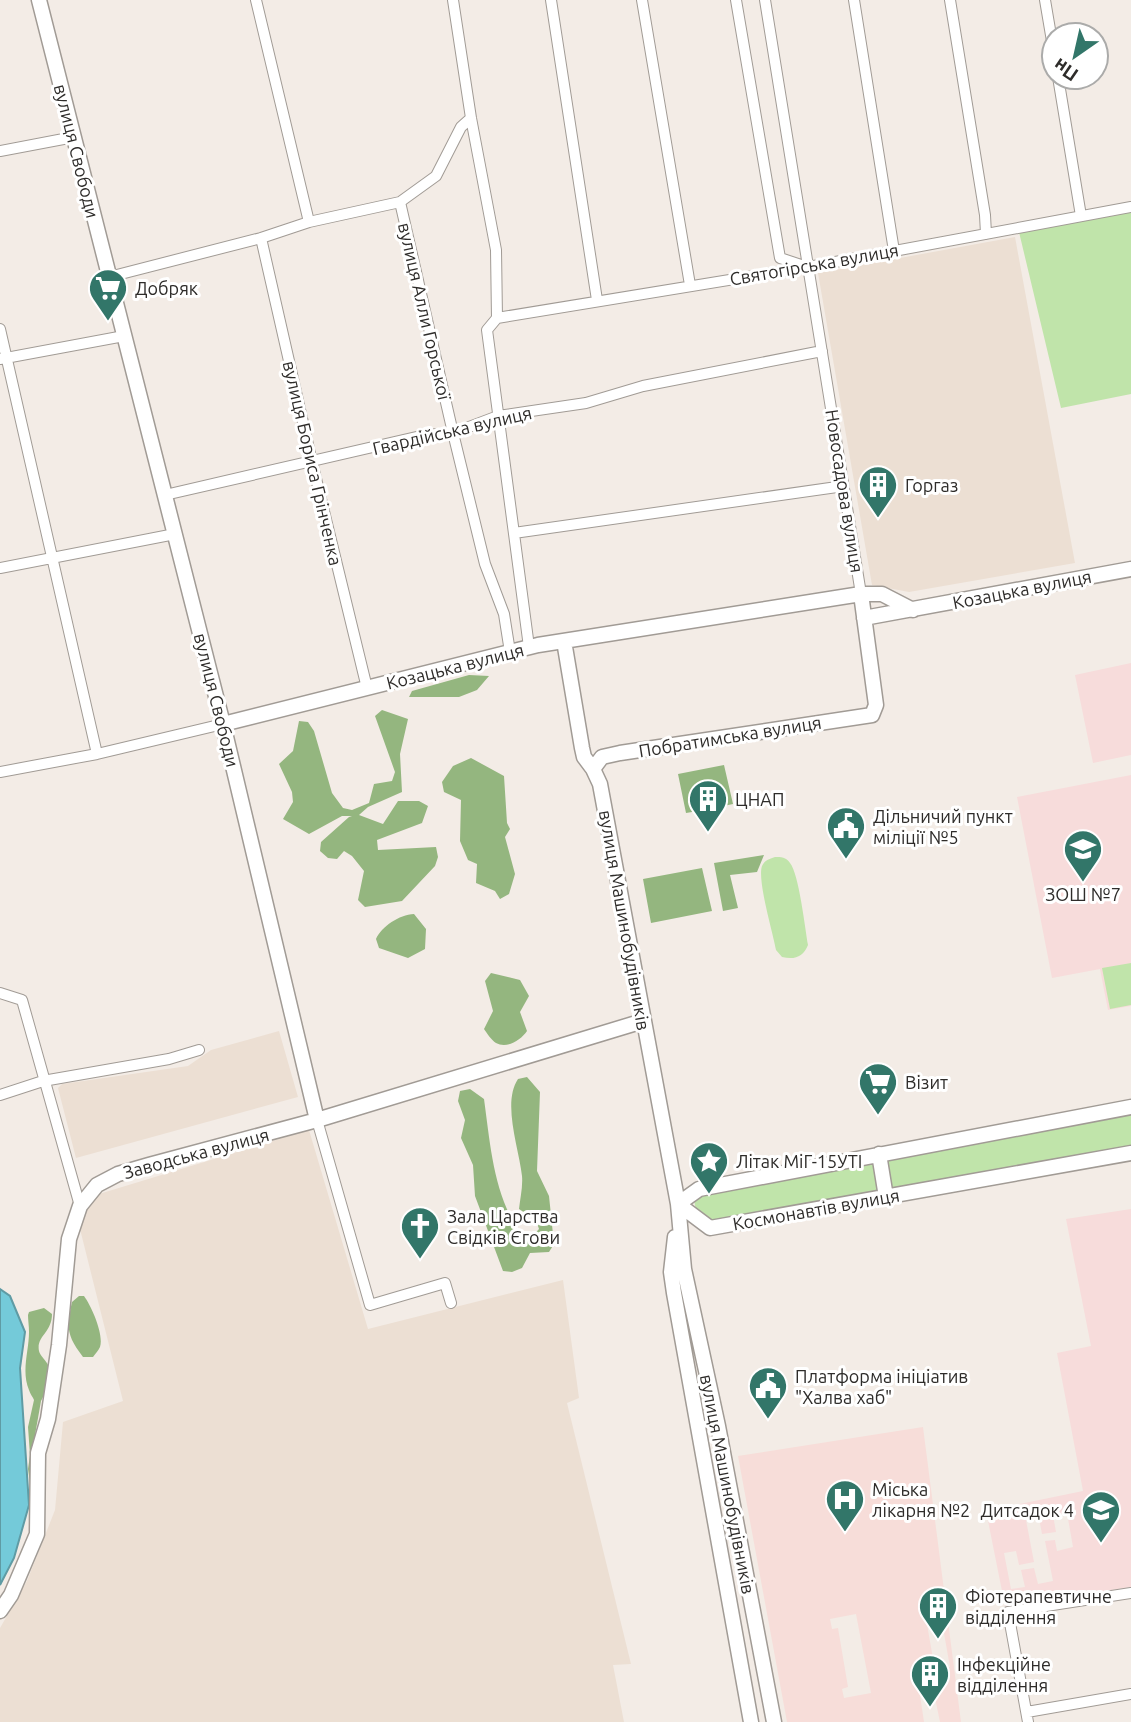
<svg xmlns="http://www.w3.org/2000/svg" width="1131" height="1722" font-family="Ubuntu,sans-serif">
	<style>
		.built { fill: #ecdfd3 }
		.education { fill: #f7dcdb; fill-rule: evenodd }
		.medical { fill: #f7ddd9; fill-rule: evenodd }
		.green { fill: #c0e4aa }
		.forest { fill: #94b67f }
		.water { fill: #74cad9; stroke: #5f9ba4; stroke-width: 2 }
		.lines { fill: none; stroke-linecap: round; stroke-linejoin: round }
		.street-casing { stroke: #a19b95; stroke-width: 12 }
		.secondary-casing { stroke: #a19b95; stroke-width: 17 }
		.street { stroke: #fff; stroke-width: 10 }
		.secondary { stroke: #fff; stroke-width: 14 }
		.labels { text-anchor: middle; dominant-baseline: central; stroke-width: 6; stroke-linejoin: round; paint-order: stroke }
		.street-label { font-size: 18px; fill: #2e2c2a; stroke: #fff }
		.poi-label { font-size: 18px; fill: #2e2c2a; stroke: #fff; text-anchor: start }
	</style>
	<rect width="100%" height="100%" fill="#f3ece6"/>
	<path class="built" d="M1015 237 1075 563 909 592 872 585 818 273Z
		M279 1031 298 1097 76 1158 58 1088 62 1084 188 1066 211 1050Z
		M309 1130 368 1329 563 1280 579 1398 567 1403 631 1664 613 1665 624 1722H0V1628L27 1581 55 1510 63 1422 123 1401 79 1225 85 1206 99 1194Z"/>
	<path class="education" d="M1131 663V755L1093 763 1075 675Z
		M1131 775V1006L1108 1010 1100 969 1052 978 1017 797Z
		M1131 1209V1587L1005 1606 986 1511 1083 1491 1057 1353 1091 1346 1066 1219ZM1067 1513 1073 1547 1057 1551 1055 1540 1045 1541 1053 1581 1038 1584 1034 1568 1021 1570 1025 1587 1011 1589 1004 1553 1016 1551 1019 1565 1034 1562 1026 1520 1039 1518 1042 1534 1056 1532 1053 1515Z"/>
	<path class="medical" d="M923 1427 961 1722H940L934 1693 920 1695 924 1722H787L738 1456ZM940 1611 950 1667 935 1670 925 1613ZM856 1614 871 1693 844 1698 842 1689 848 1687 838 1628 832 1629 830 1619Z"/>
	<path class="green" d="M1131 212V394L1061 408 1019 232Z
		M775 857C781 857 786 857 790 863 799 874 805 928 808 945 803 957 795 960 782 957L776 950C773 933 757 880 762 866 765 860 769 859 775 857Z
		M1131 963V1005L1110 1009 1102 968Z
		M1131 1113V1148L699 1226 693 1195Z"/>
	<path class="forest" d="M469 675 489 676 477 690 459 697H409L412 691Z
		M382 710 408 719 400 754 402 792 368 807 359 815 383 824 398 801H419L428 806 422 823 377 840 378 850 436 847 438 857 435 866 402 901 365 907 358 900 364 871 352 856 344 851 337 859 328 858 320 851 321 842 349 817 352 816H342L309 834 283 819 293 802 292 792 279 764 293 751 299 721 308 722 314 731 332 793 343 808 352 810 369 803 374 784 392 781 395 772 375 716Z
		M471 758 504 776 507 823 510 829 505 837 515 874 509 894 500 899 495 891 476 883 477 864 468 860 460 841 461 800 444 792 442 782 453 766Z
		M724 765 733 804 714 808 709 788 694 791 698 811 686 813 678 774Z
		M764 855 757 872 730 875 738 908 723 911 714 863Z
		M702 868 712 911 651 923 643 879Z
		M414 914 426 929 425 949 408 958 379 948 376 939C382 926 399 915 414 914Z
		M491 973 520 980 529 996 520 1012 527 1031C521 1040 507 1049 496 1043 491 1040 487 1033 484 1029L493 1011 485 981Z
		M527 1077 540 1092 537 1171 549 1196 554 1244 549 1252 530 1253 522 1268 512 1272 503 1271 475 1196 473 1165 461 1138 465 1120 458 1101 460 1091 470 1089 484 1099C491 1149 494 1202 527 1242L539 1229 536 1220 519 1209C520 1199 523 1187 522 1176 519 1148 502 1103 518 1079Z
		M79 1296H84C92 1307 104 1335 100 1347 98 1351 96 1353 93 1357H83C67 1336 66 1328 72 1302Z
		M44 1308 52 1314C52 1333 36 1336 39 1351 40 1356 46 1360 48 1365 47 1377 47 1392 41 1401L35 1435 36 1479 33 1487 30 1483 28 1469 30 1455 28 1427 34 1400C33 1397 30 1394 29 1390 21 1371 29 1351 29 1332 29 1326 28 1320 28 1315L29 1312Z"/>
	<path class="water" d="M0 1289 10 1296 25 1332 20 1368 29 1505 14 1558 0 1585Z"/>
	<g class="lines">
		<g class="street-casing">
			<path id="street" d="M256 0 309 222
				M453 0 471 118 496 250 497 318 487 330 529 647
				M551 0 597 300
				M642 0 690 285
				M736 0 780 258 804 266
				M765 0 861 594
				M854 0 894 251
				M950 0 985 215 986 234
				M1045 0 1054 53
				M1058 77 1081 216
				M471 118 461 127 436 176 400 202 453 433 485 564 504 614 510 652
				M0 151 74 137
				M261 238 312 462 367 688
				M109 277 261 238 309 222 400 202
				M497 318 808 267 1131 207
				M0 329 97 754
				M0 359 124 336
				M165 495 425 435 453 433 498 416 586 403 643 386 822 351
				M514 533 844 486
				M0 568 175 534
				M0 772 97 754 223 724
				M0 993 22 1000 80 1206
				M0 1095 43 1081 169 1059 199 1050
				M317 1120 370 1305 445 1283 451 1303
				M1027 1712 1131 1694
				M1028 1722 1008 1612 1131 1593"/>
		</g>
		<g class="secondary-casing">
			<path id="secondary" d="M39 0 223 724 317 1120
				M864 618 1131 569
				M564 641 582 748 584 757 593 769 600 784 678 1204 684 1269 718 1426 774 1722
				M223 724 538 645 861 594H882L913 610
				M593 769 602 757 620 753 872 715 876 705 861 594
				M879 1154 886 1197
				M678 1204 710 1228 1131 1153
				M678 1204 699 1189 1131 1107
				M675 1237 671 1272 674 1293 751 1722
				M0 1611 11 1595 37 1534 38 1453 48 1419 59 1345 69 1239 80 1206 97 1185 118 1174 149 1165 317 1120 643 1021"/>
		</g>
		<use href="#street" class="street"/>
		<use href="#secondary" class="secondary"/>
	</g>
	<defs>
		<g id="supermarket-pin" transform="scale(2.0125)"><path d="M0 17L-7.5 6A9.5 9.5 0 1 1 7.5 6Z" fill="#327669" stroke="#fff"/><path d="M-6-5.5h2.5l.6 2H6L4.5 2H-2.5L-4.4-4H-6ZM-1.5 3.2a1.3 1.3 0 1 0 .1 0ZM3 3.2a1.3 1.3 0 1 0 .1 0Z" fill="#fff"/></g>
		<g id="building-pin" transform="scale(2.0125)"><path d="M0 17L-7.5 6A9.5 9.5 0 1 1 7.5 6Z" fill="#327669" stroke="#fff"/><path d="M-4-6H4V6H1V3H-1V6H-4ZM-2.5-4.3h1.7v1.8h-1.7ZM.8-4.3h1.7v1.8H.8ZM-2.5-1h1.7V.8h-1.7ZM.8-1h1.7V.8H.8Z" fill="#fff"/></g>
		<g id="civic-pin" transform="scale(2.0125)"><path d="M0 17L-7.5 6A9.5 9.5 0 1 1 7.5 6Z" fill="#327669" stroke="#fff"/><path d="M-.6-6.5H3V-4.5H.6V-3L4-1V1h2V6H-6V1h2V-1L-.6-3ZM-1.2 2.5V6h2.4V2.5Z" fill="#fff"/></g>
		<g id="school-pin" transform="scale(2.0125)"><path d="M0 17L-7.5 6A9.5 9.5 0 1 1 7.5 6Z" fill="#327669" stroke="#fff"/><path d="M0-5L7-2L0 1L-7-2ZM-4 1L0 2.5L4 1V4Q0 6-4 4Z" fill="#fff"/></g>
		<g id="sight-pin" transform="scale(2.0125)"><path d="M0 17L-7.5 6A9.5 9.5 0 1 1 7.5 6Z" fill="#327669" stroke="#fff"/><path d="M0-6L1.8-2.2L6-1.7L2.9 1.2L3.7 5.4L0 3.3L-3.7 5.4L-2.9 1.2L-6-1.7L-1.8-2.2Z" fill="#fff"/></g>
		<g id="church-pin" transform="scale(2.0125)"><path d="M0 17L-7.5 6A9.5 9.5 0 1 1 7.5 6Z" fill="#327669" stroke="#fff"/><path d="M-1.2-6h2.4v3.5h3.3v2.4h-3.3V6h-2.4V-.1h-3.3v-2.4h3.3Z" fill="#fff"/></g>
		<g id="hospital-pin" transform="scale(2.0125)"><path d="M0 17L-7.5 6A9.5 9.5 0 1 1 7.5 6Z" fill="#327669" stroke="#fff"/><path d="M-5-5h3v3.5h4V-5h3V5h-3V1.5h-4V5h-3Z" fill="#fff"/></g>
	</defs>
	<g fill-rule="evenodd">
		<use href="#supermarket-pin" x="108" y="288"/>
		<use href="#building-pin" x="878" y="485"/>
		<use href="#building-pin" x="708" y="799"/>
		<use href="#civic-pin" x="846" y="826"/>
		<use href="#school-pin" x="1083" y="849"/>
		<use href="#supermarket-pin" x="878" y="1082"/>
		<use href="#sight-pin" x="709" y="1161"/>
		<use href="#church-pin" x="420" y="1226"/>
		<use href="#civic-pin" x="768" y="1386"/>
		<use href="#hospital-pin" x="845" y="1499"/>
		<use href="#school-pin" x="1101" y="1510"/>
		<use href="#building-pin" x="938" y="1606"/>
		<use href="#building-pin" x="930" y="1674"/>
	</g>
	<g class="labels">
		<g class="street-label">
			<text transform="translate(77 151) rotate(76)">вулиця Свободи</text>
			<text transform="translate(814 264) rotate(-10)">Святогірська вулиця</text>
			<text transform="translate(425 311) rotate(77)">вулиця Алли Горської</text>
			<text transform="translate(452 430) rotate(-13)">Гвардійська вулиця</text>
			<text transform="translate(313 463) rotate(77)">вулиця Бориса Грінченка</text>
			<text transform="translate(845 491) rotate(81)">Новосадова вулиця</text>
			<text transform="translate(1022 589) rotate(-11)">Козацька вулиця</text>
			<text transform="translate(455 666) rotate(-14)">Козацька вулиця</text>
			<text transform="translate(217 700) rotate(76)">вулиця Свободи</text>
			<text transform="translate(730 736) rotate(-9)">Побратимська вулиця</text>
			<text transform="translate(625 920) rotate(80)">вулиця Машинобудівників</text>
			<text transform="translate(196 1153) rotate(-15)">Заводська вулиця</text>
			<text transform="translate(816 1209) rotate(-10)">Космонавтів вулиця</text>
			<text transform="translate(728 1484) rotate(79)">вулиця Машинобудівників</text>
		</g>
		<g class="poi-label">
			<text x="135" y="288">Добряк</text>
			<text x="905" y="485">Горгаз</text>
			<text x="735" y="799">ЦНАП</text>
			<text x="873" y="816">Дільничий пункт<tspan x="873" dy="21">міліції №5</tspan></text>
			<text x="1083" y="894" text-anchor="middle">ЗОШ №7</text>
			<text x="905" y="1082">Візит</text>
			<text x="736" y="1161">Літак МіГ-15УТІ</text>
			<text x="447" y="1216">Зала Царства<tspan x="447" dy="21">Свідків Єгови</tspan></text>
			<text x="795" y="1376">Платформа ініціатив<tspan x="795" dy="21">"Халва хаб"</tspan></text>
			<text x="872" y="1489">Міська<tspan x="872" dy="21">лікарня №2</tspan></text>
			<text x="1074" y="1510" text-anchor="end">Дитсадок 4</text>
			<text x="965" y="1596">Фіотерапевтичне<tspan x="965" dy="21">відділення</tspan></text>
			<text x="957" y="1664">Інфекційне<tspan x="957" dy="21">відділення</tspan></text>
		</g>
	</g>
	<g transform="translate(1075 56) rotate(214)"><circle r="33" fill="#ffffff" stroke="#ababaa" stroke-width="2"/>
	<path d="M0-5L12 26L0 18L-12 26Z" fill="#327669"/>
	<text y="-10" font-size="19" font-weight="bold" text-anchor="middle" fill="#2e2c2a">Пн</text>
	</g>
</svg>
